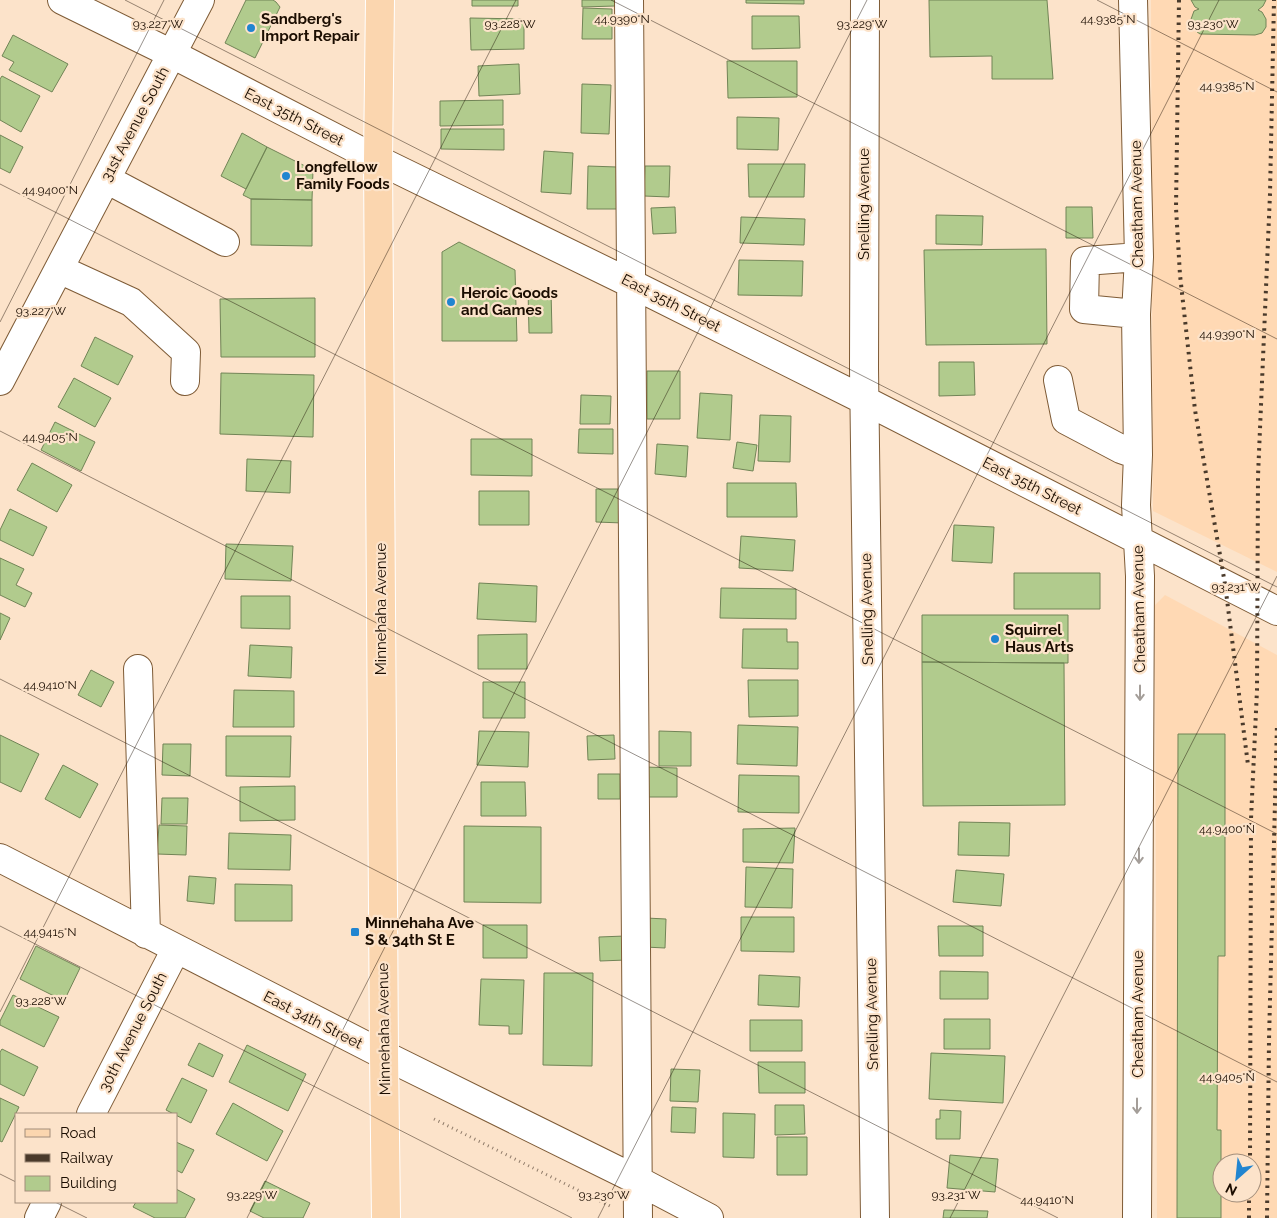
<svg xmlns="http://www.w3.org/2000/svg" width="1277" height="1218" font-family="Raleway,sans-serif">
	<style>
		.built { fill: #ffd9b4; fill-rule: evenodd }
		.building { fill: #b1cb8d; stroke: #718456 }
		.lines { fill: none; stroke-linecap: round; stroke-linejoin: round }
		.minor-casing { stroke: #7e5b36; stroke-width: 30 }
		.major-casing { stroke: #fff; stroke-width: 30 }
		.path { stroke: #8f7b69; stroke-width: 3; stroke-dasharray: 1 4; stroke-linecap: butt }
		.minor { stroke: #fff; stroke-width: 28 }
		.major { stroke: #fbd6af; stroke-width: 28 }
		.rail { stroke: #4a3a2b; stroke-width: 4; stroke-dasharray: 2.5 5; stroke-linecap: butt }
		.oneway { stroke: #a49e99 }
		.ticks { fill: none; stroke: #1b0d01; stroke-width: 1; stroke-opacity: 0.45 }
		.poi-dot { fill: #2185d0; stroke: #fce3ca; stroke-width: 2 }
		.labels { text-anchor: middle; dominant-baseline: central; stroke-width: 4.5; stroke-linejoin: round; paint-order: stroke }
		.poi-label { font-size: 15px; font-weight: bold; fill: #1b0d01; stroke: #fce3ca; text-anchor: start }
		.street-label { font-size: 15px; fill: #1b0d01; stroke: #fce3ca }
		.ticks-label { font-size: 12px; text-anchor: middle; fill: #1b0d01; stroke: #fce3ca; stroke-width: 4.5; stroke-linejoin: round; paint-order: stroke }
	</style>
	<rect width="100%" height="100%" fill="#fce3ca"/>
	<path class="built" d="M1151 0H1277V572L1153 511Z
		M1165 595 1277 655V1218H1157L1155 605ZM1222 1163H1252V1193H1222Z"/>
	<path class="building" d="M246 0H273L276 2 280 7 255 58 225 43Z
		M472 0H518V6H472Z
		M582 0H615V6L582 7Z
		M746 0H804V4L746 3Z
		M929 0H1047L1053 79H992V56L930 57Z
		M1191 0H1266L1263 6 1258 10 1262 12 1266 19V27L1262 33 1255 35 1200 34 1193 29 1190 22 1194 11 1199 9 1195 7Z
		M583 8 612 9V39H582Z
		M752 16H799L800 48 752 49Z
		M470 18 524 19V49L471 50Z
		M13 35 68 64 52 92 9 70 14 62 2 56Z
		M727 61H797V97L728 98Z
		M519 64 520 94 479 96 478 66Z
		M2 76 40 96 21 132 0 120V79Z
		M582 84 611 85 609 134 581 133Z
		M503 100V125L440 126V101Z
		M737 117 779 118 778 150 737 149Z
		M441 129H504V150L441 149Z
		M242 133 267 147 246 189 221 176Z
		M0 135 23 147 10 173 0 168Z
		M267 147 313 170 312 200 251 199 243 195Z
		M544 151 573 153 571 194 541 192Z
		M748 164H805L804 197H749Z
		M588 166 617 167V209H587Z
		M645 166H670L669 197 644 196Z
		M251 199 312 200V246L251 245Z
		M675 207 676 233 653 234 651 208Z
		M1066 207H1092L1093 238H1066Z
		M936 215 983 216 982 245 936 244Z
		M741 217 805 219 804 245 740 243Z
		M459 242 515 270 517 341H442V252Z
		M1046 249 1047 344 926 345 924 250Z
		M739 260 803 261 802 296 738 295Z
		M528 290H551L552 333H529Z
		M315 298V357H221L220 299Z
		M95 337 133 356 118 385 81 366Z
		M939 362H974L975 395 939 396Z
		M647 371H680V419H647Z
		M221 373 314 375 313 437 220 434Z
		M74 378 111 398 95 427 58 407Z
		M700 393 732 395 730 440 697 438Z
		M581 395 611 396 610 424H580Z
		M760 415 791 416 790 462 758 461Z
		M55 422 95 442 81 471 41 450Z
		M579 429H613V454L578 453Z
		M471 439H532V476L471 475Z
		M737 442 757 445 753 471 733 468Z
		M657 444 688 446 686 477 655 474Z
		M247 459 291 461 290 493 246 491Z
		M32 463 72 485 57 512 17 490Z
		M727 483H796L797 517H727Z
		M596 489H623V523L596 522Z
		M479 491H529V525H479Z
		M10 509 47 527 33 556 0 540V530Z
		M954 525 994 527 992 563 952 561Z
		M741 536 795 540 793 571 739 568Z
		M226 544 293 546 291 581 225 579Z
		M0 558 24 569 16 585 32 593 25 607 0 595Z
		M1014 573H1100V609H1014Z
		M479 583 537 586 536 622 477 619Z
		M721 588 796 589V619L720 618Z
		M241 596H290V629L241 628Z
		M0 613 10 618 0 640Z
		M922 615H1068V663L922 662Z
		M743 629H787V642H798V669L742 668Z
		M527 634V669H478V635Z
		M250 645 292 647 291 678 248 676Z
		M922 662 1064 663 1065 805 923 806Z
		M91 670 114 682 101 707 78 695Z
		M748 680H798V716L749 717Z
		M483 682H525V718H483Z
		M234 690 294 691V727H233Z
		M738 725 798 727 797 766 737 764Z
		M479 731 529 732 528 767 477 765Z
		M659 731 691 732V766H659Z
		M1178 734H1225V956H1218L1217 1130H1221V1218H1177Z
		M0 735 39 754 21 792 0 782Z
		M614 735 615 759 588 760 587 736Z
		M226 736H291L290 777 226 776Z
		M163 744H191L190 776 162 775Z
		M63 765 98 784 80 818 45 799Z
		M645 767 677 768V797H645Z
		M598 774H620V799H598Z
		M739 775 799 776V813L738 812Z
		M481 782H525L526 816H481Z
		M295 786V820L240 821V787Z
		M162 798H188L187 824H161Z
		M959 822 1010 823 1009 856 958 855Z
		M159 825 187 826 186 855 157 854Z
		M464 826 541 827V903L464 902Z
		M795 828 793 863 743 862V829Z
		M229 833 291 835 290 870 228 869Z
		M746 867 793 869 792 908 745 907Z
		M956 870 1004 874 1001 906 953 902Z
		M189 876 216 878 214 904 187 901Z
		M235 884 292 885V921H235Z
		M741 917H794V952L741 951Z
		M646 918 666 919 665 948 645 947Z
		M483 925H527V958H483Z
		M938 926H983V956H939Z
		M625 936 626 960 600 961 599 937Z
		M36 946 80 968 64 1001 20 979Z
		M940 971 988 972V999H940Z
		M544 973H593L592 1066 543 1065Z
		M759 975 800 977 799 1007 758 1005Z
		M481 979 524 980 522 1034H509V1026L479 1025Z
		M13 995 59 1017 44 1047 0 1025V1021Z
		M944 1019H990V1049H944Z
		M750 1020H802V1051H750Z
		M199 1043 223 1055 213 1077 188 1065Z
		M247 1045 306 1074 288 1111 229 1082Z
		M2 1049 38 1067 24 1096 0 1084V1052Z
		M931 1053 1005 1056 1003 1103 929 1099Z
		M758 1062H805V1093H759Z
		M671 1069 700 1070 698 1102 670 1101Z
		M182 1078 207 1090 191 1123 166 1110Z
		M0 1098 19 1107 2 1142 0 1141Z
		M233 1103 283 1131 267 1161 216 1134Z
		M775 1105H804L805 1134 775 1135Z
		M672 1107 696 1108 695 1133 671 1132Z
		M940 1110 961 1111 960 1139H936V1119H940Z
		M723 1113 755 1114 754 1158 723 1157Z
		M777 1137H807V1175H777Z
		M176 1142 194 1150 182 1173 176 1170Z
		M950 1155 998 1159 995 1192 947 1188Z
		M265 1181 310 1203 303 1218H264L250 1211Z
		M176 1189 195 1199 185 1218H155L133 1207 136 1202H176Z
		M944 1210 988 1211 987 1218H943Z"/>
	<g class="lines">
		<g class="minor-casing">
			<path id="minor" d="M62 0 172 54 378 160 632 284 864 400 1277 611
				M629 0 638 1218
				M865 0 864 368 875 1218
				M1133 0 1139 257 1136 314 1138 455 1136 505 1140 576 1137 1218
				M106 179 225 242
				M59 269 131 302 186 352 185 381
				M1136 314 1084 309 1085 261 1139 257
				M1058 380 1066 420 1121 449 1138 455
				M0 381 200 0
				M138 669 146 934
				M0 858 384 1055 637 1180 709 1218
				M91 1114 176 949
				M39 1218 47 1202"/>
		</g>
		<g class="major-casing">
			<path id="major" d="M380 0 378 160 384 1055 386 1218"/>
		</g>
		<path class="path" d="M434 1119 612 1207"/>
		<use href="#minor" class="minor"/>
		<use href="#major" class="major"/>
		<path class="rail" d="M1179 0 1176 208 1180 275 1195 410 1225 584 1248 765
			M1250 1163 1251 819 1257 690 1258 476 1270 194 1274 0
			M1249 1218V1193
			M1267 1218 1269 1040 1277 723"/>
	</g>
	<defs><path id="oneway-shaft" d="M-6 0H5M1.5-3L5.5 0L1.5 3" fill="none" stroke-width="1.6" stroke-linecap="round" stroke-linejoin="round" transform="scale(1.25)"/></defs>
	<g class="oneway">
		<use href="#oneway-shaft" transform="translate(1140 693) rotate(90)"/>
		<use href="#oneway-shaft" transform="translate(1139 856) rotate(90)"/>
		<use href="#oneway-shaft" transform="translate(1137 1106) rotate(90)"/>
	</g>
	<path class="ticks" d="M125 0 1277 587M611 0 1277 339M1097 0 1277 92M0 184 1277 834M0 322 164 0M0 431 1277 1082M0 679 1058 1218M0 926 572 1218M0 1012 516 0M0 1174 16 1182M55 1202 87 1218M247 1218 867 0M598 1218 1219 0M950 1218 1277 576"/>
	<g class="poi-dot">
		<circle cx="251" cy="28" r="5"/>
		<circle cx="286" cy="176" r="5"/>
		<circle cx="451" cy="302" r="5"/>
		<circle cx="995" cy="639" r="5"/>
		<rect x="350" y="927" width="10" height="10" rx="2.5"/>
	</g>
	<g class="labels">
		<g class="poi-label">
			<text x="261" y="19">Sandberg's<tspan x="261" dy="17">Import Repair</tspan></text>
			<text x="296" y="167">Longfellow<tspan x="296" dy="17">Family Foods</tspan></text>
			<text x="461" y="293">Heroic Goods<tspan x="461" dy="17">and Games</tspan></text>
			<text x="1005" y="630">Squirrel<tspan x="1005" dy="17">Haus Arts</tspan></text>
			<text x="365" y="923">Minnehaha Ave<tspan x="365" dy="17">S &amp; 34th St E</tspan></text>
		</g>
		<g class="street-label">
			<text transform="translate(294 117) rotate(27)">East 35th Street</text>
			<text transform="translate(135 124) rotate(-62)">31st Avenue South</text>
			<text transform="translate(864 204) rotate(-90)">Snelling Avenue</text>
			<text transform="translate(1137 204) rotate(-91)">Cheatham Avenue</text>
			<text transform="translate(671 303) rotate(27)">East 35th Street</text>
			<text transform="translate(1032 486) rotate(27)">East 35th Street</text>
			<text transform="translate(381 609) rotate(-90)">Minnehaha Avenue</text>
			<text transform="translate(867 609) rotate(-91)">Snelling Avenue</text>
			<text transform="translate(1139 609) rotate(-91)">Cheatham Avenue</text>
			<text transform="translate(872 1014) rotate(-91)">Snelling Avenue</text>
			<text transform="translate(1138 1014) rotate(-90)">Cheatham Avenue</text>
			<text transform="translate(313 1020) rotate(27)">East 34th Street</text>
			<text transform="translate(384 1029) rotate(-91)">Minnehaha Avenue</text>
			<text transform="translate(133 1032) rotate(-63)">30th Avenue South</text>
		</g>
	</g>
	<g class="ticks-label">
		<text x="1108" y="23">44.9385°N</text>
		<text x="622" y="23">44.9390°N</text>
		<text x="158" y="28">93.227°W</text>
		<text x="510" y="28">93.228°W</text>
		<text x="862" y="28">93.229°W</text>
		<text x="1213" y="28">93.230°W</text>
		<text x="1227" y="90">44.9385°N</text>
		<text x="50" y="194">44.9400°N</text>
		<text x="41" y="315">93.227°W</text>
		<text x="1227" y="338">44.9390°N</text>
		<text x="50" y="441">44.9405°N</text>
		<text x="1236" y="591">93.231°W</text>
		<text x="50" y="689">44.9410°N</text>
		<text x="1227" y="833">44.9400°N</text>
		<text x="50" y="936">44.9415°N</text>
		<text x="41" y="1005">93.228°W</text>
		<text x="1227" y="1081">44.9405°N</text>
		<text x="252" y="1199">93.229°W</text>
		<text x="604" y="1199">93.230°W</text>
		<text x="956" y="1199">93.231°W</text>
		<text x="1047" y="1204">44.9410°N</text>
	</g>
	<rect x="15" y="1113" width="162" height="90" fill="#fce3ca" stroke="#a28d7a"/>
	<rect x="25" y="1129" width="25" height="8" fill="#fbd6af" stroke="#a28d7a"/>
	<text x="60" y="1138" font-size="15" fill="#1b0d01">Road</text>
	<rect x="25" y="1154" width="25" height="8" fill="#4a3a2b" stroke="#a28d7a"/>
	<text x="60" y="1163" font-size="15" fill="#1b0d01">Railway</text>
	<rect x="25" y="1176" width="25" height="15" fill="#b1cb8d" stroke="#a28d7a"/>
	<text x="60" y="1188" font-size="15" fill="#1b0d01">Building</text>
	<g transform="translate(1237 1178) rotate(207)"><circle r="24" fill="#fce3ca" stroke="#a28d7a"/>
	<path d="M0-4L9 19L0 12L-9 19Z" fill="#2185d0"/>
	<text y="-8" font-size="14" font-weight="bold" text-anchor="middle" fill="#1b0d01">N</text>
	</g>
</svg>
